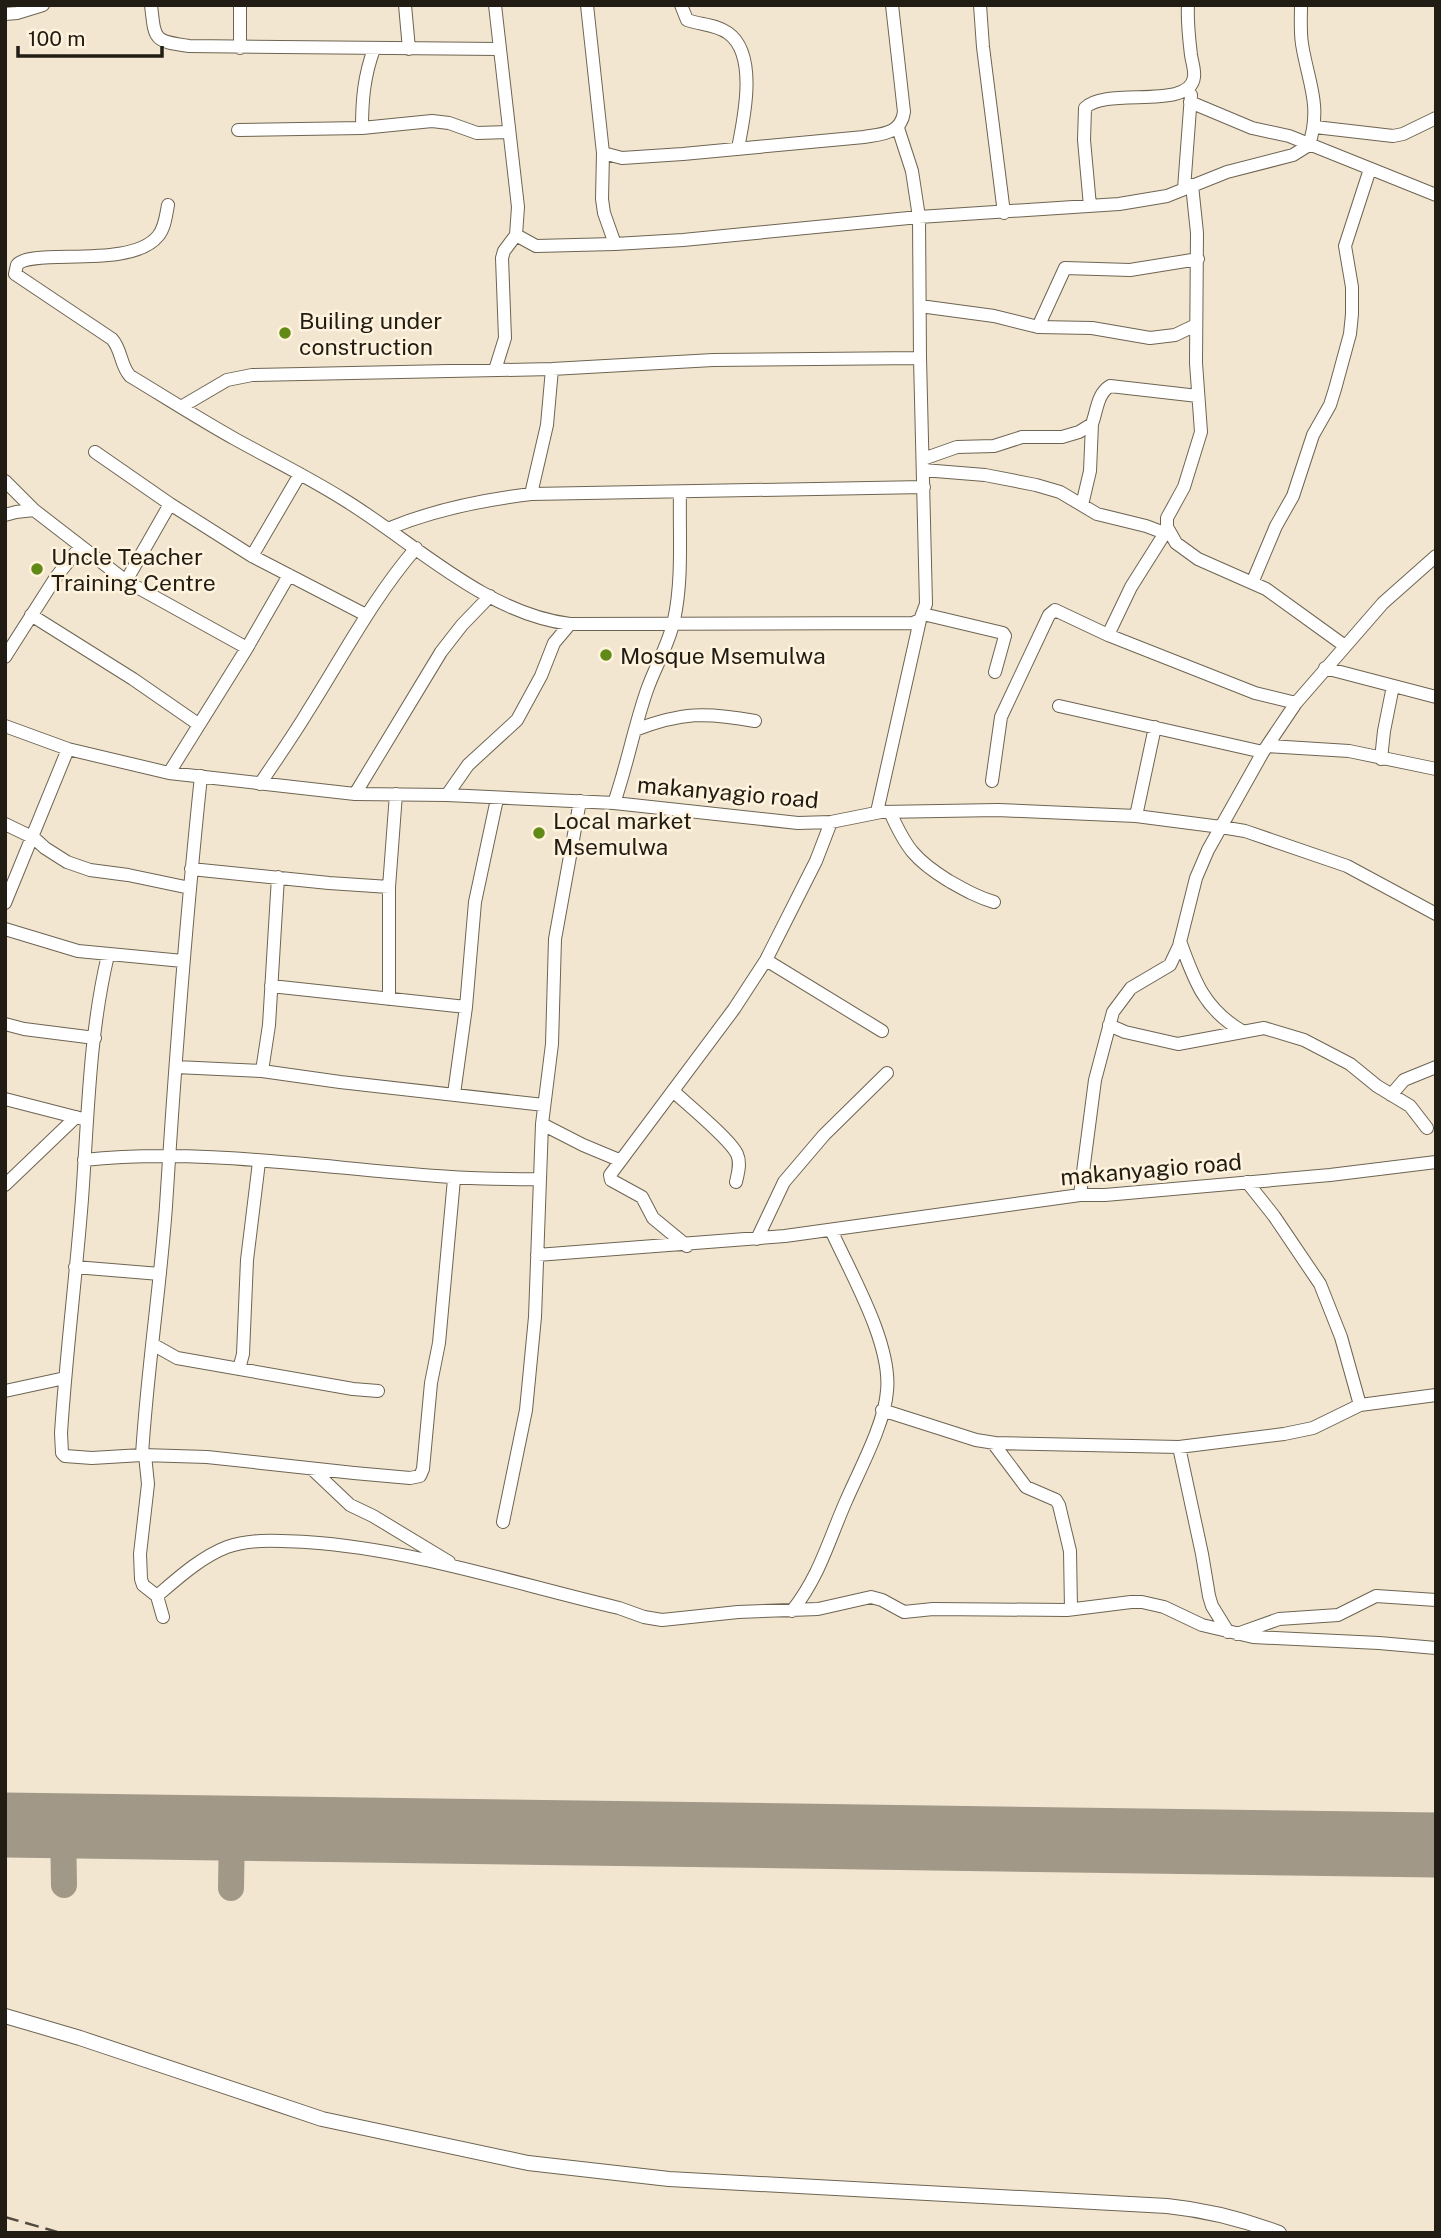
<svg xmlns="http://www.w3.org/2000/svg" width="1441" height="2238" font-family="'Public Sans',sans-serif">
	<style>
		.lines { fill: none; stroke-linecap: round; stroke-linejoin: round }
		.taxiway { stroke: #a19888; stroke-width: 26 }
		.runway { stroke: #a19888; stroke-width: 65 }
		.minor-casing { stroke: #6e6452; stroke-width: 14 }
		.major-casing { stroke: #6e6452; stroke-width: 16 }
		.minor { stroke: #fff; stroke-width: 12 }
		.major { stroke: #fff; stroke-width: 14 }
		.rail { stroke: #504a3f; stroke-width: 2.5; stroke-dasharray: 14 7; stroke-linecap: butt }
		.poi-dot { fill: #608915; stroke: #fff3de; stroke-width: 2.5 }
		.labels { text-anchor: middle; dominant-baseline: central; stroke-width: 5; stroke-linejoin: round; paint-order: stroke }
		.poi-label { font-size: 23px; fill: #211d15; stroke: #fff3de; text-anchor: start }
		.street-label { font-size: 23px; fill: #211d15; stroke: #fff3de }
	</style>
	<rect width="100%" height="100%" fill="#f2e6d1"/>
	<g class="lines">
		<path class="taxiway" d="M63 1826 64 1885
			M231 1888 232 1828"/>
		<path class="runway" d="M5 1825 1436 1845"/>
		<g class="minor-casing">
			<path id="minor" d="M151 5C155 40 153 41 189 46L500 49
				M240 5V48
				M405 5 409 49
				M587 5 603 153 602 199 604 213 615 244
				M681 5 687 20C701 25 715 24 728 33 758 54 744 118 738 148
				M980 5 983 47 1004 213
				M5 14 17 13 43 5
				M1190 102 1252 128 1289 136 1436 195
				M1315 127 1393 136 1403 134 1436 118
				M362 128C362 100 364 76 374 49
				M238 130 362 128 432 121 449 123 477 133 509 132
				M603 153 622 158 683 154 864 137C882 134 901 134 904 112L892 5
				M1192 185 1197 233 1196 363 1201 432 1184 487 1167 518V527L1176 543 1198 559 1266 589 1345 646
				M1184 189 1191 95
				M168 205C166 215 165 228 158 236 131 270 30 247 17 265L15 274 112 339C122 350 120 365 130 376 165 397 199 419 235 439 271 459 308 477 343 499 414 542 484 613 570 624L913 623 920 620 926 604 920 358 919 217 912 171 898 128
				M1090 206 1084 140 1085 108C1106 86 1190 111 1194 77 1195 70 1192 62 1191 55 1189 38 1187 22 1188 5
				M516 235 536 246 615 244 683 240 919 217 1119 204 1167 196 1227 172 1293 155 1309 145C1322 105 1308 82 1302 44 1300 31 1301 18 1301 5
				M920 306 994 316 1038 327 1092 328 1150 338 1175 335 1196 325
				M1038 327 1065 268 1130 270 1198 259
				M495 370 505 338 502 258 504 251 516 235 518 207 495 5
				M181 407 227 380 252 375 552 369 713 360 920 358
				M95 452 170 504 252 556 366 615
				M923 459 957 447 994 446 1022 437H1062L1079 432 1092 424C1097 411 1097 394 1110 386L1198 396
				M923 470 985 475 1036 485 1060 492 1097 514 1146 526 1170 535
				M5 481 34 510 126 581 247 648
				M531 494 547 425 552 369
				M1082 505 1090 471 1092 424
				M5 515 16 512 34 510
				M390 528C436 509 482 500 531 494L924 487
				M252 556 300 474
				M126 581 170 504
				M1252 583 1276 526 1293 496 1313 435 1330 405 1335 389 1350 334 1352 314V287L1345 246 1370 169
				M923 614 1003 633 1005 636 995 672
				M31 615 133 679 198 724
				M1108 635 1131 587 1165 533
				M5 657 56 577 80 547
				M1325 668 1436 697
				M1059 706 1263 752
				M5 726 68 749 169 773 355 794 447 795 614 803 798 823 831 822 881 812 998 810 1136 816 1221 827 1245 831 1347 866 1436 914
				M635 730C682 712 706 712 755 721
				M1268 746 1349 751 1436 769
				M1381 759 1384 731 1393 686
				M169 773 247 648 289 575
				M992 781 1001 717 1049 615 1055 610 1108 635 1255 693 1296 703
				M260 784C276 760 293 736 308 711 343 656 373 598 416 548
				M355 794 441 652 462 625 490 596
				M447 795 468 765 517 720 541 676 554 643 570 624
				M614 803C627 766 634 727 647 690 655 667 669 644 674 620 683 579 679 534 680 492
				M877 812 920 620
				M890 812C906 848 915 860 949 881 965 890 977 897 994 902
				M1136 816 1155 727
				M5 824 34 838 45 848 67 862 90 870 128 875 190 888
				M191 869 329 883 389 887
				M5 903 68 749
				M5 929 78 951 183 961
				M1180 941C1194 980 1204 1009 1242 1031
				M108 955C89 1035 88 1117 82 1199 76 1277 66 1355 61 1433L62 1453 65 1456 92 1458 142 1455 207 1457 354 1473 410 1478 420 1476 423 1469 431 1383 439 1343 454 1179
				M766 960 882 1031
				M271 986 466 1007
				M389 999V887L396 794
				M5 1024 24 1029 95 1038
				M1109 1025 1125 1032 1178 1044 1264 1028 1304 1040 1350 1064 1377 1086 1410 1106 1427 1128
				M176 1067 262 1071 340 1082 544 1105
				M262 1071 269 1025 278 877
				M673 1091C687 1104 730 1139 737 1154 741 1163 738 1173 736 1182
				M454 1094 466 1007 475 902 497 799
				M1391 1095 1404 1080 1436 1067
				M5 1099 83 1119
				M542 1124 583 1145 619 1160
				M84 1160C234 1144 388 1182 538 1179
				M1247 1182 1274 1216 1320 1284 1341 1337 1360 1405
				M5 1185 76 1117
				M1080 1195 1095 1080 1113 1012 1131 988 1170 965 1179 946 1196 878 1208 850 1263 752 1296 703 1383 603 1436 556
				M757 1239 784 1182 824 1135 887 1073
				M687 1246 653 1218 642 1197 611 1180 610 1175 734 1009 766 960 816 861 831 822
				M537 1255 785 1236 1080 1195H1105L1330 1175 1436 1162
				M75 1267 160 1274
				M154 1345 177 1358 353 1389 378 1391
				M239 1369 243 1354 247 1260 259 1162
				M5 1391 65 1378
				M882 1410 976 1440 995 1443 1179 1447 1284 1434 1313 1428 1360 1405 1436 1395
				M993 1443 1026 1487 1056 1500 1059 1505 1070 1551 1071 1609
				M1179 1447 1202 1554 1209 1596 1212 1606 1228 1632
				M142 1455C147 1372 160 1290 166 1206 175 1063 186 919 201 776
				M145 1455 148 1484 140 1554 141 1579 143 1585 157 1596 163 1617
				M312 1469 350 1505 373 1516 449 1562
				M503 1522 526 1410 535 1317 542 1124 552 1044 555 939 580 801
				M157 1596C178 1578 201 1557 227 1547 252 1538 281 1541 306 1542 412 1549 516 1584 619 1608L644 1617 662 1620 738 1612 818 1609 871 1597 882 1600 904 1612 933 1609 1067 1610 1131 1602H1142L1164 1607 1202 1625 1253 1637 1379 1643 1436 1648
				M792 1611C820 1575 828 1542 846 1501 859 1471 885 1423 887 1391 892 1344 851 1274 831 1230
				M1237 1634 1279 1619 1338 1615 1376 1596 1436 1600"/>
		</g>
		<g class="major-casing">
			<path id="major" d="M5 2016 80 2038 322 2119 528 2163 669 2179 1167 2206C1206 2210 1242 2219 1279 2233"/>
		</g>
		<use href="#minor" class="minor"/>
		<use href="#major" class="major"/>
		<path class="rail" d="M5 2217 61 2233"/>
	</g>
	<g class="poi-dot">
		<circle cx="285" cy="333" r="7"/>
		<circle cx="37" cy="569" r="7"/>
		<circle cx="606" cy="655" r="7"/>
		<circle cx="539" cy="833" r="7"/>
	</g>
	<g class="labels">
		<g class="poi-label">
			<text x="299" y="320">Builing under<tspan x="299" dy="26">construction</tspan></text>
			<text x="51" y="556">Uncle Teacher<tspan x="51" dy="26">Training Centre</tspan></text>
			<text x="620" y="655">Mosque Msemulwa</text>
			<text x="553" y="820">Local market<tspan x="553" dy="26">Msemulwa</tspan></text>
		</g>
		<g class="street-label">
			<text transform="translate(728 792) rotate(5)">makanyagio road</text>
			<text transform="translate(1151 1169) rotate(-5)">makanyagio road</text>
		</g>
	</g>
	<rect width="1441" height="2238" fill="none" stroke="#211d15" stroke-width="14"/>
	<path d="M18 46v10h144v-10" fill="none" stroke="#211d15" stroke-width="3.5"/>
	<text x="28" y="46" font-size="21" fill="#211d15" stroke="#fff3de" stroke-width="5" paint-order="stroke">100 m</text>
</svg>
